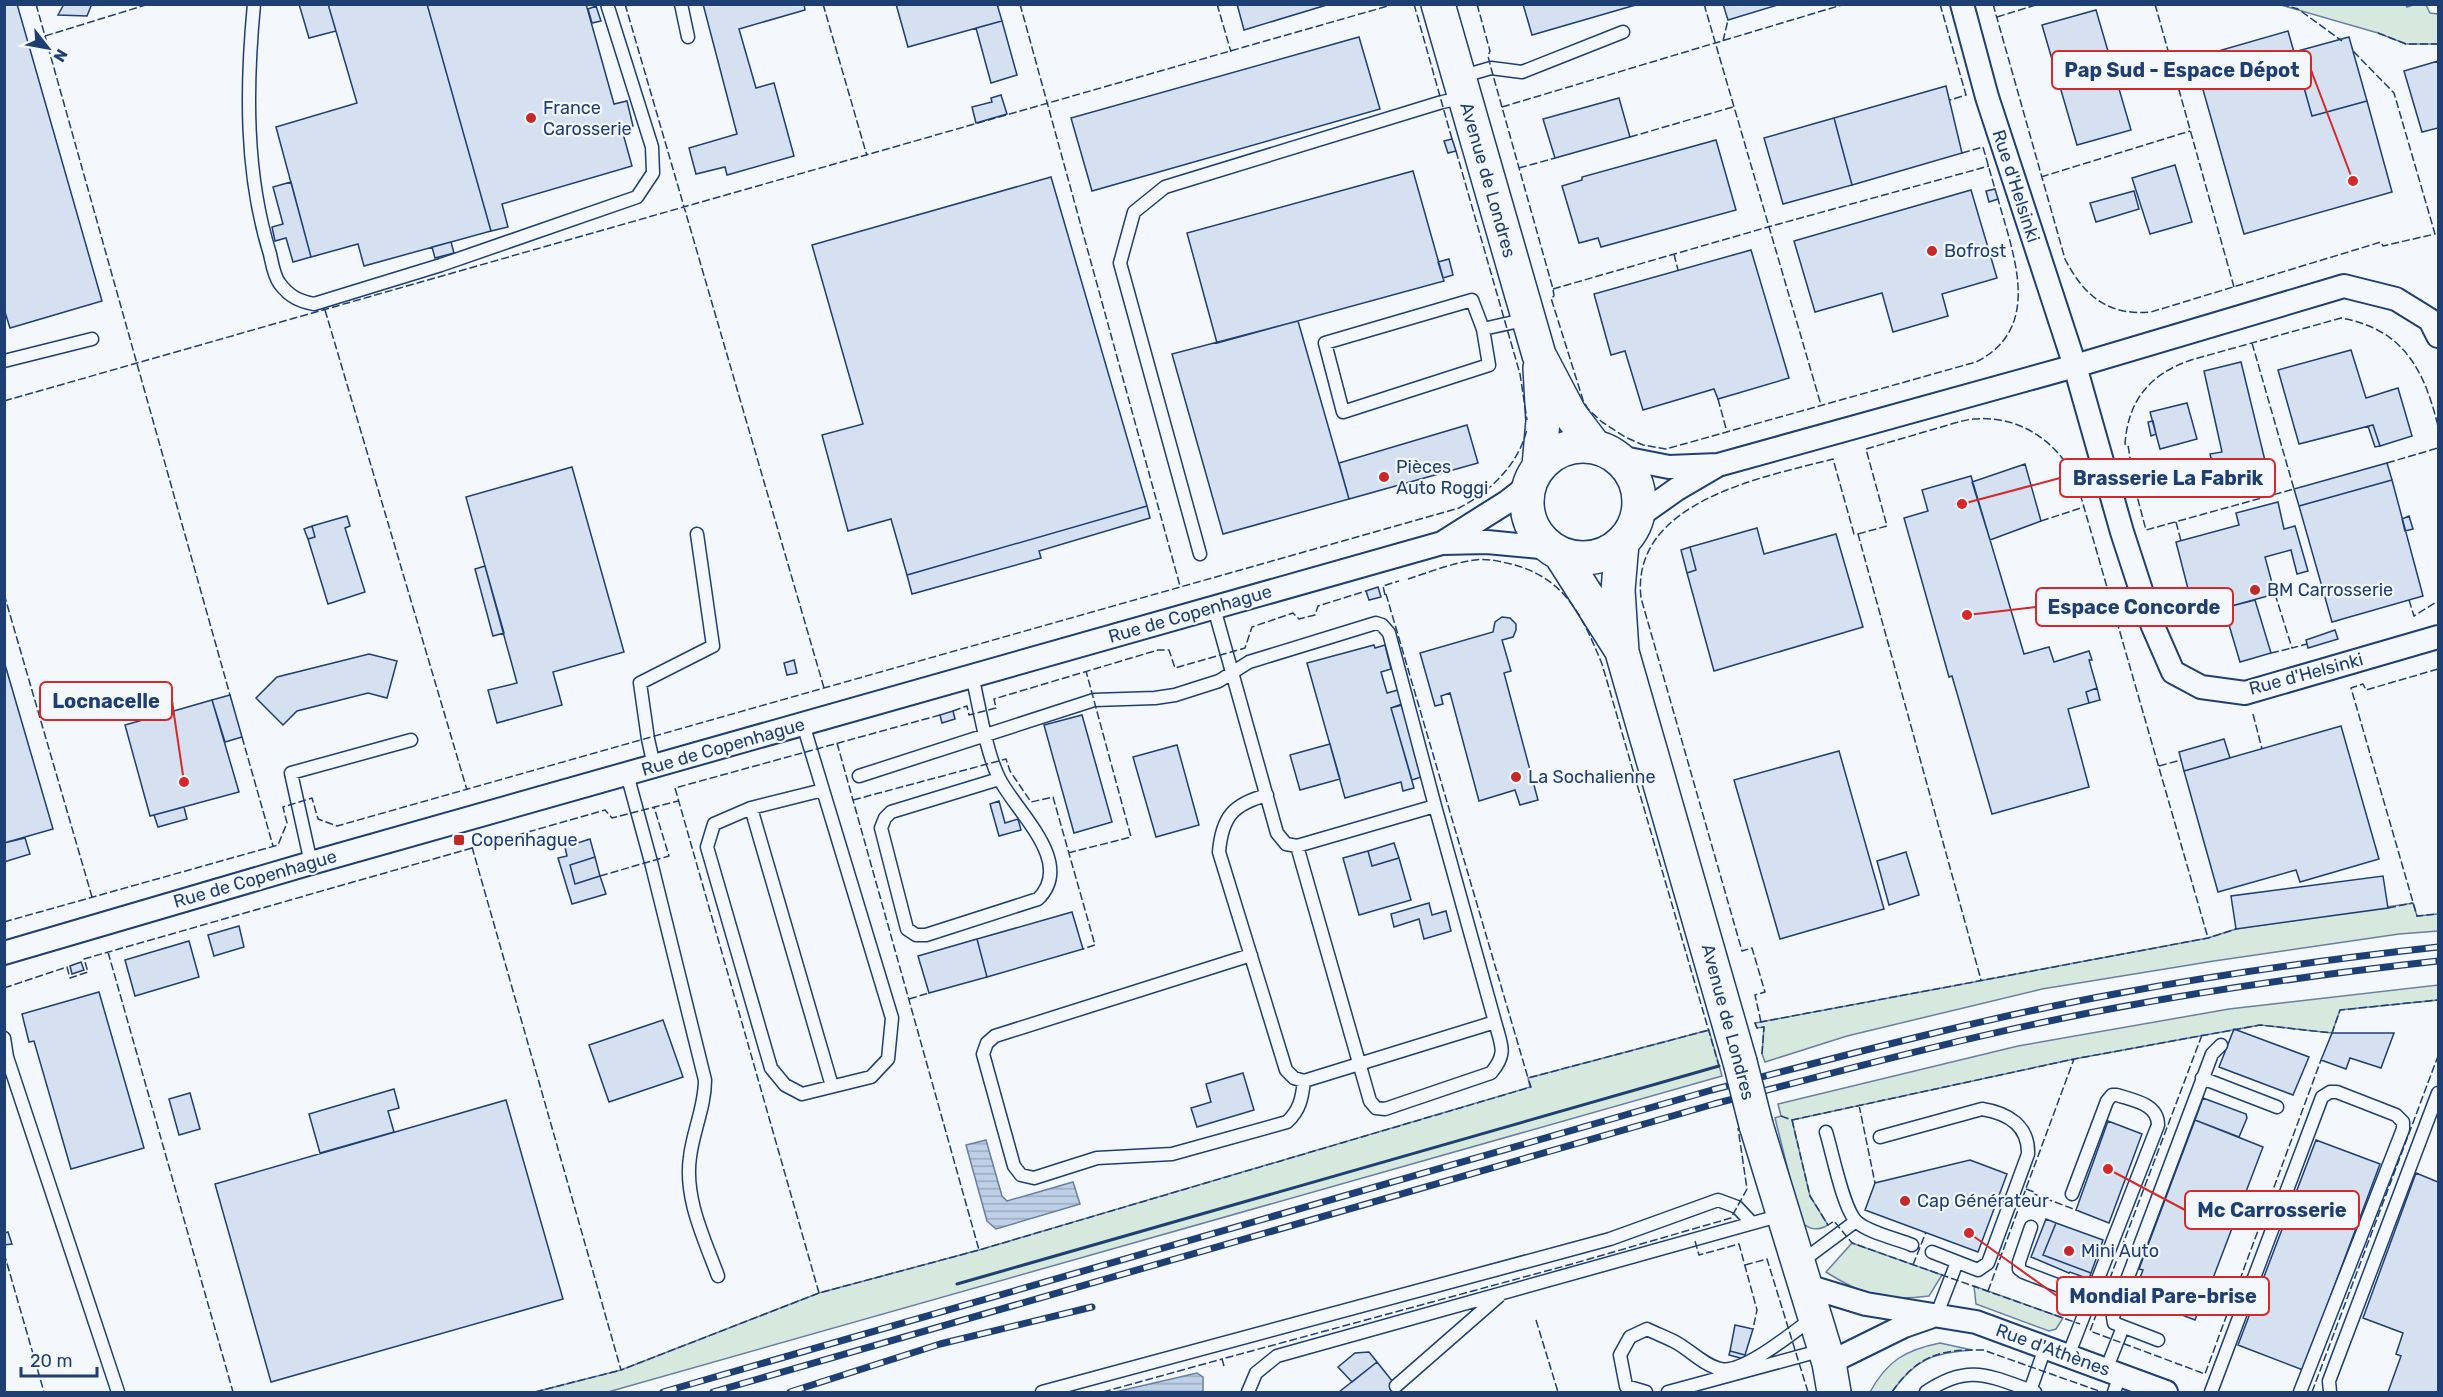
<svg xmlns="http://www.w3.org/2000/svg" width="2443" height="1397" font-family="Rubik,sans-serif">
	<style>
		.grass { fill: #d7e8df; stroke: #687fa3; stroke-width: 1.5 }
		.water { fill: url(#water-rules); stroke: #687fa3; stroke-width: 1.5 }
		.building { fill: #d5e0f0; stroke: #1d3f73; stroke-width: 1.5 }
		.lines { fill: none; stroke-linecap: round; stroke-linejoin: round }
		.lane-casing { stroke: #1d3f73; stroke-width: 15 }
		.street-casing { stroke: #1d3f73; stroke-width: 26 }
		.secondary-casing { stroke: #1d3f73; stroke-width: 36 }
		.lane { stroke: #f4f7fb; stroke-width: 12 }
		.street { stroke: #f4f7fb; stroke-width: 22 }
		.secondary { stroke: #f4f7fb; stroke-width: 33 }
		.rail-casing { stroke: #1d3f73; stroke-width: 7 }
		.rail { stroke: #f4f7fb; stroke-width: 4.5; stroke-dasharray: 14; stroke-linecap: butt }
		.secondary-bridge-casing { stroke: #1d3f73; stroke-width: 36; stroke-linecap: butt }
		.secondary-bridge { stroke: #f4f7fb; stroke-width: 33 }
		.fence { stroke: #1d3f73; stroke-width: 1.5; stroke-dasharray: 8 3; stroke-linecap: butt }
		.wall { stroke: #1d3f73; stroke-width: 3 }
		.poi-dot { fill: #c62828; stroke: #f4f7fb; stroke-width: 2 }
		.labels { text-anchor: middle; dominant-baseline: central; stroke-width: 4.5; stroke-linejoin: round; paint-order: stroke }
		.poi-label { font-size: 18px; fill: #1d3f73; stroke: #f4f7fb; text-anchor: start }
		.street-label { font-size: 18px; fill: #1d3f73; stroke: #f4f7fb }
		.leader { fill: none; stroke: #d62828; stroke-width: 2 }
		.callout-dot { fill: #d62828; stroke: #f4f7fb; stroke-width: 2 }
		.callout { fill: #f4f7fb; stroke: #d62828; stroke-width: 2 }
		.callout-label { font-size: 20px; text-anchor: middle; font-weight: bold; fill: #1d3f73 }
	</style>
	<defs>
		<pattern id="water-rules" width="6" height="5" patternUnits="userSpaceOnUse" patternTransform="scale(1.5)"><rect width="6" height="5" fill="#bed0e5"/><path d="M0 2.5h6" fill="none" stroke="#9aaabe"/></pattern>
	</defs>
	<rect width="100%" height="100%" fill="#f4f7fb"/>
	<path class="grass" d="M2405 4 2407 7 2413 5H2426L2430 13 2438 14V44H2406L2378 33 2281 5Z
		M2413 903 2417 916 2438 914V931L2399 934 2214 961 2042 989 1847 1036 1765 1062 1762 1054 1764 1027 1757 1028 1755 1023 2208 938 2236 929Z
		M2438 985V1000L2340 1010 2332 1033 2260 1025 2074 1059 1792 1120 1810 1196 1828 1225C1818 1231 1810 1230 1801 1222L1775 1118 1781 1116 1778 1104 2018 1046 2229 1009Z
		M1709 1030 1722 1076 608 1392H535L621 1370 819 1293 979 1250 1530 1087 1528 1078Z
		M1852 1243 1942 1275 1929 1296C1884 1302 1864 1296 1826 1272Z
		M1974 1286 2063 1318 2056 1329 2049 1331 1976 1304Z
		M1940 1343 1972 1350C1933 1353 1915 1359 1892 1392H1870C1887 1361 1905 1350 1940 1343Z"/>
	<path class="water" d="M986 1140 1002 1196 1007 1201 1073 1182 1080 1204 996 1229 987 1221 966 1145Z
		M1197 1373 1203 1377V1392H1115Z"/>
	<path class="building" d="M4 4H17L102 301 10 328 4 309Z
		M64 4H88L91 6 87 16 58 15Z
		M299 4H328L336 31 309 38Z
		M328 4H427L491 231 364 266 358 244 311 257 276 127 357 103Z
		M427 4H586L614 104 627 101 633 126 622 130 632 166 502 204 508 227 491 231Z
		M703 4H804L805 10 739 29 756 88 774 83 794 156 727 175 725 167 696 174 689 148 737 134Z
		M896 4H997L1002 21 908 47Z
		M1237 4H1330L1244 30Z
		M1523 4H1639L1532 35Z
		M1723 4H1781L1728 20Z
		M596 6 601 21 592 23 588 9Z
		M2096 10 2131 130 2077 145 2042 25Z
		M1002 21 1017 75 991 83 976 28Z
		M2288 31 2312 116 2367 101 2392 192 2244 234 2194 58Z
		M1359 37 1380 109 1092 191 1071 118Z
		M2349 37 2367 101 2312 116 2294 52Z
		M2438 61V128L2422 132 2404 71Z
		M1946 86 1962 153 1852 185 1834 118Z
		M1001 95 1007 114 976 123 972 107 992 102 991 98Z
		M1619 98 1630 137 1555 158 1543 119Z
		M1834 118 1852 185 1783 204 1764 138Z
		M1452 139 1456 151 1448 153 1444 141Z
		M1716 140 1736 210 1601 247 1598 238 1579 243 1562 186 1582 180V177Z
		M2175 165 2192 222 2150 234 2132 178Z
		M1413 171 1444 281 1217 343 1187 233Z
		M1051 177 1147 506 907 575 891 519 848 531 822 435 863 424 812 245Z
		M291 182 311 257 293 262 286 238 275 241 272 227 283 224 273 187Z
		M1995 189 1998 199 1989 202 1986 191Z
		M1971 190 1997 278 1942 294 1948 316 1893 332 1882 293 1815 312 1794 241Z
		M2134 191 2139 209 2096 222 2090 203Z
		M451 242 454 253 435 258 432 247Z
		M1751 250 1789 378 1718 399 1714 389 1643 410 1625 351 1611 355 1594 294Z
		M1449 259 1453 275 1443 278 1438 262Z
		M1298 321 1349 499 1223 534 1172 354Z
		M2351 350 2366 398 2398 388 2412 436 2380 446 2373 425 2299 444 2278 370Z
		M2241 362 2268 473 2218 486 2210 454 2222 452 2204 371Z
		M2187 403 2197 439 2160 449 2150 412Z
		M2153 421 2156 434 2151 436 2148 422Z
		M1467 425 1478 463 1349 499 1339 463Z
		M2373 425 2380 446 2375 447 2368 426Z
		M2387 463 2392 480 2299 506 2294 489Z
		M2025 464 2041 521 1990 540 1972 482Z
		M572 467 624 652 553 672 562 705 497 723 488 690 517 683 466 497Z
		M1971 476 2024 654 2049 647 2054 662 2089 651 2092 660H2089L2097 688 2086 692 2089 703 2068 709 2089 787 1992 814 1952 676 1949 677 1904 518 1928 511 1922 490Z
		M2392 480 2423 596 2332 622 2299 506Z
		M2278 502 2284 529 2295 526 2308 571 2297 574 2291 550 2265 557 2275 594 2195 616 2176 542 2239 525 2236 513Z
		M1147 506 1150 518 1039 551 1041 558 912 594 907 575Z
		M347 516 350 526 345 528 365 592 328 604 308 539 315 537 312 526Z
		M2409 516 2413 529 2405 531 2402 519Z
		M312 526 315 537 308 539 304 529Z
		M1757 528 1764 554 1836 534 1863 627 1714 671 1687 573 1696 570 1690 547Z
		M1690 547 1696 570 1687 573 1681 550Z
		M485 566 504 633 493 636 475 569Z
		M1378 587 1381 597 1369 600 1366 591Z
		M2255 600 2271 653 2240 662 2224 608Z
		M1502 617 1510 618 1516 624V630L1513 637 1502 640 1511 671 1504 673 1538 800 1520 805 1515 790 1479 801 1450 693 1441 696 1443 704 1435 706 1420 653 1493 632 1495 622Z
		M2335 630 2338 639 2308 648 2306 640Z
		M1374 645 1375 648 1385 645 1391 669 1381 672 1387 693 1398 690 1402 704 1391 708 1414 788 1403 791 1401 782 1345 798 1307 663Z
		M369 654 397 661 387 698 368 693 297 711 283 725 256 698 277 677Z
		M794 660 797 673 787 675 784 663Z
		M4 661 53 829 4 843Z
		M2097 688 2100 700 2089 703 2086 692Z
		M230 695 242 737 225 742 212 700Z
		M212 700 239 792 150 816 125 725Z
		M1402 705 1421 777 1412 780 1391 708Z
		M953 711 955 719 942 723 940 715Z
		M1082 715 1112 822 1074 833 1044 725Z
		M2341 726 2379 859 2300 882 2296 870 2218 892 2184 771Z
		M2224 739 2230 758 2184 771 2179 752Z
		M1330 744 1340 779 1300 790 1290 755Z
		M1177 745 1199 825 1156 837 1133 757Z
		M1839 751 1884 909 1780 939 1734 780Z
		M999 801 1005 823 1018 819 1021 830 999 836 990 804Z
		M184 807 187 819 158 827 154 815Z
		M25 838 30 854 4 862V843Z
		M590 839 595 857 570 865 575 884 600 876 606 894 572 904 558 858 567 856 565 847Z
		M1394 843 1399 858 1372 866 1368 851Z
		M1368 851 1372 866 1399 858 1411 900 1359 915 1343 858Z
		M1906 852 1919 895 1889 905 1877 861Z
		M595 857 600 876 575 884 570 865Z
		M2383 876 2388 908 2236 929 2231 896Z
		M1429 903 1432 915 1446 911 1451 931 1424 939 1419 919 1394 927 1391 914Z
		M1072 912 1083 949 987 977 977 939Z
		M239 926 244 947 214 956 208 935Z
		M977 939 987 977 929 993 918 956Z
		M189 941 199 977 135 996 125 960Z
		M81 962 84 970 72 974 70 966Z
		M99 992 144 1148 71 1169 34 1041 29 1042 22 1014Z
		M663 1020 683 1077 609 1102 589 1045Z
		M2234 1029 2309 1057 2293 1095 2219 1067Z
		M2332 1033H2394L2381 1068 2350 1058 2346 1069 2321 1060Z
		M1243 1073 1254 1110 1197 1127 1191 1108 1211 1102 1206 1084Z
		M394 1089 399 1108 388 1111 394 1132 320 1153 309 1114Z
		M190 1093 200 1129 179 1135 169 1099Z
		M2203 1098 2246 1114 2247 1118 2239 1137 2195 1120Z
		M506 1100 563 1299 271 1382 215 1184Z
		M2195 1120 2263 1147 2207 1294 2205 1293 2195 1320 2133 1296 2143 1270 2139 1269Z
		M2108 1121 2142 1134 2109 1223 2076 1210Z
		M2316 1140 2380 1164 2303 1370 2238 1345Z
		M1970 1160 2007 1174 1978 1252 1865 1210 1875 1183Z
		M2416 1173 2438 1182V1392H2388L2401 1356 2396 1354 2403 1333 2363 1318Z
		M2046 1219 2056 1223 2043 1255 2091 1273 2089 1279 2070 1272 2069 1273 2031 1257Z
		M2056 1223 2103 1240 2091 1273 2043 1255Z
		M8 1232 12 1244 4 1245V1233Z
		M1735 1325 1753 1329 1745 1355 1730 1351Z
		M1730 1351 1745 1355 1744 1359 1729 1355Z
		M1369 1352 1377 1362 1352 1382 1338 1367 1355 1353Z
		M1377 1362 1401 1392H1339Z"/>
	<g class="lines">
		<g class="lane-casing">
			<path id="lane" d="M254 4C246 88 245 174 270 254 272 263 274 277 280 284 290 297 299 301 314 304L441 265 637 197 653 173 652 147 607 4
				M681 4 688 37
				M1460 77 1491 68 1522 72 1623 32
				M1483 329 1489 365 1343 412 1325 343 1472 300 1483 329 1528 319
				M4 361 92 339
				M1200 554 1120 263 1134 212 1165 187 1442 102 1463 98
				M1214 608 1277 833 1286 844 1297 846 1435 806 1495 1022 1304 1081 1294 1078 1286 1070 1219 852C1222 817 1233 804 1267 795
				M972 675C979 705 986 752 999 778 1015 811 1076 862 1038 899L926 935H916L907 929 881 828 885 818 891 812 999 779
				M803 724 892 1018 888 1059 871 1077 802 1094 785 1085 771 1068 707 847 714 824 751 808 823 790
				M654 766 648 739 640 683 713 646 697 534
				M627 774 651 862 705 1080C705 1107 693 1131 690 1157 684 1198 704 1238 718 1276
				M859 776 1094 700 1155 698 1175 695 1219 681 1249 662 1376 623 1382 625 1389 633 1435 806
				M751 808 832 1086
				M1297 846 1370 1101 1376 1108 1385 1109 1491 1073C1508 1053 1501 1045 1495 1022
				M311 863 291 773 411 740
				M1251 955 995 1036 987 1043 983 1054 1014 1166 1021 1175 1034 1178 1097 1158 1172 1154 1287 1122C1300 1110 1302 1098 1304 1081
				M4 1038 7 1057 118 1392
				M2202 1078 2277 1107
				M1826 1132C1832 1151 1843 1208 1856 1221 1866 1232 1898 1239 1912 1245
				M1880 1137 1982 1109C2007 1113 2029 1125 2028 1154L1988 1263 1978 1270 1932 1252
				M2031 1227 2019 1262V1269L2023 1272 2091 1298
				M1801 1262 1856 1221
				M1937 1314 1957 1262
				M2158 1340 2119 1325 2114 1323 2113 1317 2212 1054 2221 1045
				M2068 1356 2158 1125C2158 1104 2135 1101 2117 1095H2112L2107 1101 2072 1194
				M2106 1370 2123 1327
				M1396 1386 1499 1296
				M2030 1391 2045 1348
				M1042 1392 1610 1239 1718 1200 1737 1207 1752 1223
				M1248 1392 1256 1373 1277 1356 1782 1215
				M1646 1392 1626 1386 1620 1355 1630 1337 1647 1329C1657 1334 1668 1338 1677 1343 1691 1351 1705 1366 1721 1369 1744 1374 1794 1331 1813 1318
				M1668 1392 1823 1350
				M1926 1392C1969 1363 1989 1376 2035 1392
				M2114 1392 2120 1375
				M2211 1392 2322 1097 2330 1092H2337L2396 1115 2403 1122V1129L2300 1392
				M2330 1392 2329 1381 2438 1093"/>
		</g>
		<g class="street-casing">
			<path id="street" d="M1962 4 1987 97 2075 366 2122 532 2152 624 2173 672 2201 687 2245 693 2438 637
				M1618 457 1669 467 1718 465 1677 489 1636 518
				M1718 465 2075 366 2344 286 2396 299 2430 320 2438 336
				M1529 485 1507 502 1442 543 1487 542 1550 548
				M4 953 311 863 1442 543
				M1804 1285 1866 1304 1976 1322 2166 1392
				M1829 1363 1904 1326 1930 1317"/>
		</g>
		<g class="secondary-casing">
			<path id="secondary" d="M1438 4 1539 355 1570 414 1595 447
				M1527 502a56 56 0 1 1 112 0a56 56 0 1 1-112 0Z
				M1539 466 1543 421 1540 368
				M1622 543 1618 590 1622 652 1740 1062
				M1561 555 1620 648
				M1756 1125 1829 1363 1834 1392"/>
		</g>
		<use href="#lane" class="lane"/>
		<use href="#street" class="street"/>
		<use href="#secondary" class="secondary"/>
		<g class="rail-casing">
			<path id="rail" d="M663 1392 1712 1090C1846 1055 1979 1019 2115 994 2222 974 2330 959 2438 947
				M713 1392 1714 1104C1847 1069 1980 1033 2115 1008 2222 988 2330 973 2438 961
				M790 1392 940 1344 1092 1307"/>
		</g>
		<use href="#rail" class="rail"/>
		<g class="secondary-bridge-casing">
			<path id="secondary-bridge" d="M1740 1062 1756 1125"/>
		</g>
		<use href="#secondary-bridge" class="secondary-bridge"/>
		<path class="fence" d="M36 4 230 695
			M625 4 824 688
			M823 4 867 156
			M1020 4 1180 586
			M1217 4 1231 52
			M1414 4 1452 139
			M1477 4 1490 51 1488 56 1491 68 1553 289 1554 296 1551 298 1583 400 1588 409 1602 422 1625 437 1643 445 1666 449 1976 362C2044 328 2013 254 1998 199
			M1704 4 1821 405
			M1940 4 1966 95 1950 100
			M1993 4 2065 259C2084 296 2108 316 2151 312L2381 242 2383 246 2435 234 2394 93 2353 51
			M2155 4 2234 287
			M2281 4 2298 9 2342 41
			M1997 17 2039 4
			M2378 33 2406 44H2438
			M45 36 149 4
			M1723 41 1728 20
			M1502 107 1845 4
			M1630 137 1733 107
			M1456 151 1520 374 1527 420
			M1962 153 1983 147 1995 189
			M1519 168 1555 158
			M2041 177 2190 131
			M1674 254 1678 270
			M1553 289 1768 227 1989 166
			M325 310 467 790
			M2252 343 2294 489 2146 530 2129 466 2131 464 2128 445 2125 444C2128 400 2150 374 2191 360L2341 318C2403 329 2424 369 2438 426
			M1718 399 1727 432
			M4 401 1395 4
			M2387 463 2438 448
			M2041 521 2084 507
			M2176 522 2181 541
			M1858 534 1887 526 1866 449C1890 442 1914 435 1938 428 1949 425 1962 420 1974 419 2020 415 2059 442 2077 483L2208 938
			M1408 579C1430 572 1452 563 1475 560 1489 558 1502 562 1515 565 1567 580 1583 618 1602 664L1719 1066
			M4 594 92 897
			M1386 594 1528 1078 1709 1030
			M2275 594 2292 648 2307 644
			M1385 595 1383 586 1399 581
			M2409 600 2414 616 2438 601
			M2271 653 2292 648
			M2438 669 2366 690 2363 684 2351 688 2417 916 2438 914
			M953 711 967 706 969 715 996 708 994 699 1158 650H1169L1175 668 1245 648 1252 627 1293 613 1299 619 1315 615 1318 606 1366 591
			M2253 714 2262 749
			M242 737 273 846
			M837 743 979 1250
			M2159 766 2181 760
			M853 800 1006 759 1010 771 1031 802 1053 797 1095 945 1083 949
			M472 847 621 1370 819 1293 979 1250 1531 1087 1528 1078
			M1068 853 1131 837 1086 671
			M600 876 669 856 654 807
			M2388 908 2413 903
			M4 922 278 845 287 823 283 807 312 798 318 819 337 826 1459 508C1490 492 1519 464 1527 429
			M108 952 233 1392
			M4 988 67 967 70 978 88 972 84 959 605 810 612 818 678 801
			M909 999 929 993
			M1761 1022 1755 995 1765 992 1752 948 1742 951 1641 598C1630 501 1764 477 1833 459L1854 534H1858L1981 980
			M2202 1035 2090 1331 2205 1374 2321 1060
			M1762 1054 1764 1027 1757 1028 1755 1023 2208 938 2236 929
			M1859 1105 1875 1183
			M1781 1116 1792 1120 2074 1059 2260 1025 2332 1033 2340 1010 2438 1000
			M1792 1120 1810 1196 1828 1225 1834 1221 1852 1243 2080 1324
			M2026 1189 2034 1192V1194L2076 1210
			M1695 1241 1699 1255 1739 1244 1757 1310 1753 1329
			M4 1253 44 1392
			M1745 1265 1767 1259 1808 1392
			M1913 1265 1926 1232
			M1988 1291 2074 1059
			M819 1293 675 788 940 715
			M1536 1320 1558 1392
			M1224 1366 1222 1359 1572 1264 1731 1218 1747 1189 1738 1128
			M535 1392 621 1370
			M1103 1392 1222 1359
			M1892 1392C1917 1356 1939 1349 1983 1350L2102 1392
			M2312 1392 2438 1056"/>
		<path class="wall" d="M957 1284 1719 1066"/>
	</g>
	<g class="poi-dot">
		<circle cx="531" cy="118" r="6"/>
		<circle cx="1932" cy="251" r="6"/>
		<circle cx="1384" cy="477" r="6"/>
		<circle cx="2255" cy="590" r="6"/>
		<circle cx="1516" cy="777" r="6"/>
		<rect x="453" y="834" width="12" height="12" rx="3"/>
		<circle cx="1905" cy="1201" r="6"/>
		<circle cx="2069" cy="1251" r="6"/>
	</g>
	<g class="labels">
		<g class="poi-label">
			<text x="543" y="108">France<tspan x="543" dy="21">Carosserie</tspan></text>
			<text x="1944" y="251">Bofrost</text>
			<text x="1396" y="467">Pièces<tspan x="1396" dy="21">Auto Roggi</tspan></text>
			<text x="2267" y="590">BM Carrosserie</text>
			<text x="1528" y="777">La Sochalienne</text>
			<text x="471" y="840">Copenhague</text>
			<text x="1917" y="1201">Cap Générateur</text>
			<text x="2081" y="1251">Mini Auto</text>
		</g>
		<g class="street-label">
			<text transform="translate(1488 180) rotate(74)">Avenue de Londres</text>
			<text transform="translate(2016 186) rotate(72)">Rue d'Helsinki</text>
			<text transform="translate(1190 614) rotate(-16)">Rue de Copenhague</text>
			<text transform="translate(2306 674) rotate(-15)">Rue d'Helsinki</text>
			<text transform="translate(723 747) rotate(-16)">Rue de Copenhague</text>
			<text transform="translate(255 879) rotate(-16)">Rue de Copenhague</text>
			<text transform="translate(1728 1022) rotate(75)">Avenue de Londres</text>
			<text transform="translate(2053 1350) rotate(20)">Rue d'Athènes</text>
		</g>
	</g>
	<path class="leader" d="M2353 181L2311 70M1962 504L2060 478M1967 615L2036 607M184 782L172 701M2108 1169L2185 1210M1969 1233L2057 1296"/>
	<g class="callout-dot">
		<circle cx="2353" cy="181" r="6"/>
		<circle cx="1962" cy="504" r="6"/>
		<circle cx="1967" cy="615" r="6"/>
		<circle cx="184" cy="782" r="6"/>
		<circle cx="2108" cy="1169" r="6"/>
		<circle cx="1969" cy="1233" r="6"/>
	</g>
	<g class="callout">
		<rect x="2052" y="51" width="259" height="38" rx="6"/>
		<rect x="2060" y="459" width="215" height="38" rx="6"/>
		<rect x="2036" y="588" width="197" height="38" rx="6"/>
		<rect x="40" y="682" width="132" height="38" rx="6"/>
		<rect x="2185" y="1191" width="174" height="38" rx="6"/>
		<rect x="2057" y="1277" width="212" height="38" rx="6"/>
	</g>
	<g class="callout-label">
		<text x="2182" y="77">Pap Sud - Espace Dépot</text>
		<text x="2168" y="485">Brasserie La Fabrik</text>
		<text x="2134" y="614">Espace Concorde</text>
		<text x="106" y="708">Locnacelle</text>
		<text x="2272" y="1217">Mc Carrosserie</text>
		<text x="2163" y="1303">Mondial Pare-brise</text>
	</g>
	<rect width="2443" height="1397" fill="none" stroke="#1d3f73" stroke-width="12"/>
	<g transform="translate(48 48) rotate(121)" stroke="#f4f7fb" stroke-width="4.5" paint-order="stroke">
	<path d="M0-4.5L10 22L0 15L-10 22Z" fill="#1d3f73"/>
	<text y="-9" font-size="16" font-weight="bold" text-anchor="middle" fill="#1d3f73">N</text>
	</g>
	<path d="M21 1367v9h76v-9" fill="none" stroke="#1d3f73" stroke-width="3"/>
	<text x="30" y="1367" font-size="18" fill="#1d3f73" stroke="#f4f7fb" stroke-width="4.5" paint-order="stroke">20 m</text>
</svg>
